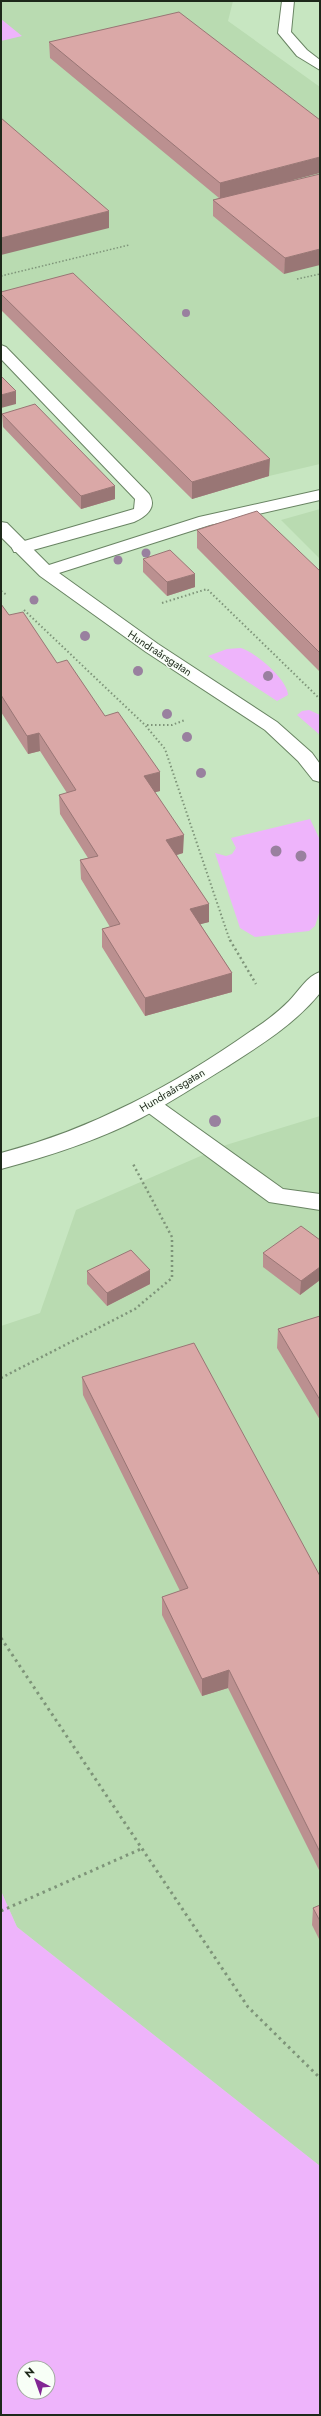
<svg xmlns="http://www.w3.org/2000/svg" width="321" height="2416" font-family="Jost,sans-serif">
	<style>
		.built { fill: #b9dbb1 }
		.green { fill: #eeb4fb; fill-rule: evenodd }
		.lines { fill: none; stroke-linecap: round; stroke-linejoin: round }
		.lane-casing { stroke: #698463; stroke-width: 2 }
		.street-casing { stroke: #698463; stroke-width: 2 }
		.path-far3 { stroke: #7e9479; stroke-width: 1.5; stroke-dasharray: 1.5 2; stroke-linecap: butt }
		.path-far2 { stroke: #7e9479; stroke-width: 2; stroke-dasharray: 1.5 2.5; stroke-linecap: butt }
		.path-far1 { stroke: #7e9479; stroke-width: 2.5; stroke-dasharray: 2 3; stroke-linecap: butt }
		.path { stroke: #7e9479; stroke-width: 3; stroke-dasharray: 2.5 4; stroke-linecap: butt }
		.lane { fill: #fff; fill-rule: evenodd }
		.street { fill: #fff; fill-rule: evenodd }
		.tree { fill: #99809f }
		.wall { fill: #bb9090 }
		.shaded-wall { fill: #997675 }
		.building { fill: #daa8a7; stroke: #997675 }
		.labels { text-anchor: middle; dominant-baseline: central; stroke-width: 3; stroke-linejoin: round; paint-order: stroke }
		.street-label { font-size: 11px; fill: #1d281a; stroke: #f8fff7 }
	</style>
	<rect width="100%" height="100%" fill="#c7e6c1"/>
	<path class="built" d="M1 1H233L228 21 320 87V464L269 476 73 290 1 309Z
		M320 509V559L281 520Z
		M320 1116V2166L17 1927 1 1891V1326L40 1313 76 1210 226 1145Z"/>
	<path class="green" d="M1 19 22 36 1 41Z
		M241 648C255 652 288 680 288 695L277 701 208 656 227 649Z
		M309 710 320 715V735L297 715 302 711Z
		M310 819 320 840V910L315 926 309 931 255 937 240 928 215 853 226 856 232 854 236 848 231 838Z
		M1 1891 17 1927 320 2166V2415H1ZM24 2368H48V2392H24Z"/>
	<g class="lines">
		<g class="lane-casing">
			<path id="lane" d="M1 345 6 347 149 494C158 508 145 517 134 522L26 552H14L12 548 14 544 134 509 135 499 1 359Z
				M150 1097 157 1099 283 1189 320 1194V1210L269 1202 143 1109 139 1104 143 1099Z"/>
		</g>
		<g class="street-casing">
			<path id="street" d="M282 1H294L291 32 307 50 320 60V70L297 56 278 33Z
				M320 490V500L210 525 59 573 158 644 277 722 312 753 320 764V782L313 780 298 761 265 730 146 652 40 576 1 537V522L7 523 49 565 199 517Z
				M320 972V993C294 1025 259 1046 225 1068 197 1085 170 1103 141 1118 97 1141 49 1156 1 1169V1153C93 1129 174 1085 251 1031 265 1022 278 1012 289 1001 299 991 307 976 320 972Z"/>
		</g>
		<path class="path-far3" d="M1 276 129 245
			M297 279 320 274"/>
		<path class="path-far2" d="M1 591 7 595
			M162 603 207 589 320 699
			M24 610 145 725 165 749 230 941
			M147 725H172L185 720"/>
		<path class="path-far1" d="M230 940 256 984
			M1 1378 135 1309 172 1278V1237L132 1162"/>
		<path class="path" d="M1 1638 248 2007 320 2078
			M1 1911 141 1849"/>
		<use href="#lane" class="lane"/>
		<use href="#street" class="street"/>
	</g>
	<g class="tree">
		<circle cx="186" cy="313" r="4"/>
		<circle cx="146" cy="553" r="4.5"/>
		<circle cx="118" cy="560" r="4.5"/>
		<circle cx="34" cy="600" r="4.5"/>
		<circle cx="85" cy="636" r="5"/>
		<circle cx="138" cy="671" r="5"/>
		<circle cx="268" cy="676" r="5"/>
		<circle cx="167" cy="714" r="5"/>
		<circle cx="187" cy="737" r="5"/>
		<circle cx="201" cy="773" r="5"/>
		<circle cx="276" cy="851" r="5.5"/>
		<circle cx="301" cy="856" r="5.5"/>
		<circle cx="215" cy="1121" r="6"/>
	</g>
	<path class="wall" d="M49 42 294 180 284 274 213 216V200L219 198 50 58Z
		M1 292 269 476 192 499 1 310Z
		M2 414 115 499 81 509 3 427Z
		M197 530 320 571V672L197 548Z
		M143 559 195 587 167 596 143 572Z
		M1 604 9 615 57 663 105 716 160 791 155 792 183 853 177 855 209 922 200 924 232 973V992L145 1016 102 947V929L110 927 81 879 80 860 88 858 60 814 59 795 67 793 40 751 28 754 1 712Z
		M320 1240V1280L300 1295 263 1267V1253Z
		M87 1271 150 1284 107 1306 87 1284Z
		M320 1316V1420L277 1348 278 1329Z
		M82 1377 320 1576V1872L228 1688 202 1696 162 1615V1597L180 1591 83 1395Z
		M320 1905V1941L312 1925 313 1908Z"/>
	<path class="shaded-wall" d="M320 157V173L220 199V183Z
		M109 211V228L1 255V238Z
		M320 249V265L284 274 285 258Z
		M16 391V404L1 408V395Z
		M270 459 269 476 192 499V482Z
		M115 486V499L81 509V496Z
		M195 574V587L167 596V582Z
		M39 733 40 751 28 754 27 736Z
		M160 772V791L144 795V776Z
		M184 835 183 853 166 858V840Z
		M209 904V922L190 927V909Z
		M232 973V992L145 1016V998Z
		M320 1267V1280L300 1295 301 1281Z
		M150 1270V1284L107 1306V1293Z
		M229 1670 228 1688 202 1696V1679Z"/>
	<path class="building" d="M179 12 320 120V157L220 183 49 42Z
		M1 118 109 211 1 238Z
		M320 174V249L285 258 213 200Z
		M73 273 270 459 192 482 1 294V292Z
		M1 376 16 391 1 395Z
		M35 404 115 486 81 496 2 414Z
		M257 511 320 571V653L197 530Z
		M170 550 195 574 167 582 143 559Z
		M1 604 9 615 23 612 57 663 67 660 105 716 118 712 160 772 144 776 184 835 166 840 209 904 190 909 232 973 145 998 102 929 120 924 80 860 98 856 59 795 76 790 39 733 27 736 1 695Z
		M301 1226 320 1240V1267L301 1281 263 1253Z
		M131 1250 150 1270 107 1293 87 1271Z
		M320 1316V1400L278 1329Z
		M194 1343 320 1576V1852L229 1670 202 1679 162 1597 188 1588 82 1377Z
		M320 1905V1921L313 1908Z"/>
	<g class="labels">
		<g class="street-label">
			<text transform="translate(160 653) rotate(33)">Hundraårsgatan</text>
			<text transform="translate(172 1090) rotate(-31)">Hundraårsgatan</text>
		</g>
	</g>
	<rect width="321" height="2416" fill="none" stroke="#1d281a" stroke-width="4"/>
	<g transform="translate(36 2380) rotate(319)"><circle r="19" fill="#f8fff7" stroke="#a0a99f"/>
	<path d="M0-3L7 15L0 10L-7 15Z" fill="#822794"/>
	<text y="-6" font-size="11" font-weight="bold" text-anchor="middle" fill="#1d281a">N</text>
	</g>
</svg>
